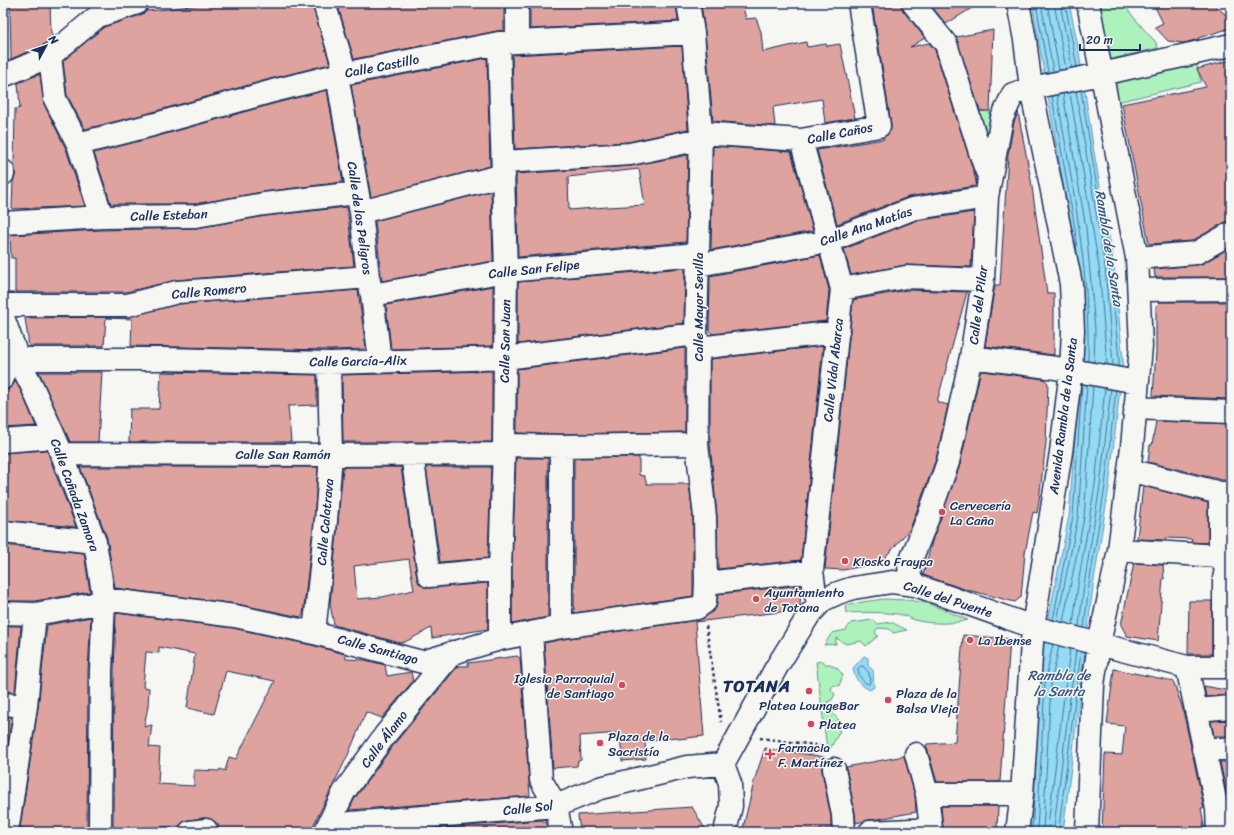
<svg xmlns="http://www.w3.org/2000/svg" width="1234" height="835" font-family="Sriracha,sans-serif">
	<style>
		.green { fill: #adf1bc; stroke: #64908d }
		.water { fill: #93daf4; stroke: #6396b8 }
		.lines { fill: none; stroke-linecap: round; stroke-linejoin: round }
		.shore { stroke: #4b739a; stroke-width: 1 }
		.building { fill: #dea39e; stroke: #1b2f5e; fill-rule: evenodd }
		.minor-casing { stroke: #1b2f5e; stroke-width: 25 }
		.path { stroke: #1b2f5e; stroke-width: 2.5; stroke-dasharray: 3 3; stroke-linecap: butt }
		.minor { stroke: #f6f6f2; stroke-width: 22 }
		.poi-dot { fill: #d1495b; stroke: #f6f6f2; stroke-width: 1.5 }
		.labels { text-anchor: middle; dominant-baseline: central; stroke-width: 3; stroke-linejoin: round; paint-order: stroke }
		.street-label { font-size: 13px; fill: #1b2f5e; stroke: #f6f6f2 }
		.poi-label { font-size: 13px; fill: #1b2f5e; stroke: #f6f6f2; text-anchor: start }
		.water-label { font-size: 14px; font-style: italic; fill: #395a84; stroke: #f6f6f2 }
		.district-label { font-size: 17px; font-weight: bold; letter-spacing: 1px; fill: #1b2f5e; stroke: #f6f6f2 }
	</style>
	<rect width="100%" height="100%" fill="#f6f6f2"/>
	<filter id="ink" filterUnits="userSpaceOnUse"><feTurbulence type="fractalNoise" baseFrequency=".025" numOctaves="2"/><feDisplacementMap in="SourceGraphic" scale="8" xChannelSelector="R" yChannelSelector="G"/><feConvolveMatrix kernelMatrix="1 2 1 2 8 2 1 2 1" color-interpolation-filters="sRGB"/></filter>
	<g filter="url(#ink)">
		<path class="green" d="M1095 3H1122L1147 33 1155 41 1158 48 1112 59 1104 56Z
			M1196 62 1201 82 1117 102 1114 81Z
			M990 111 986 156 975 112Z
			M884 599 907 600 927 603 968 620C955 624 931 624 919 621 912 620 906 615 898 614 881 612 863 612 846 613L845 606 862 602Z
			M873 620 877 624 891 622 907 630 893 633 890 629 878 628 875 632 878 636 866 646 861 641 846 644 836 638V644L824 645 832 633 846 630 851 623Z
			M823 661 825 664H830L834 667H836L843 675 839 686 833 685 831 690 835 694 832 700 827 702C830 710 833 715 839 720L836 727 840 731 830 749H827L816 662Z"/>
		<path class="water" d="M1032 3H1069L1078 46 1094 152 1114 266 1123 361 1109 487 1093 586 1063 832H1028L1036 681 1069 516 1078 397 1071 230Z
			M864 656 868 658V666L873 670 874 687 870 690C859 685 855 679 853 668Z"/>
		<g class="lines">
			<path class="shore" d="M1036 3 1048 72
				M1041 3 1053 71
				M1047 3 1059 70
				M1054 3 1066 69
				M1060 3 1072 68
				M1065 3 1077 67
				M1081 90 1110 266 1119 361 1118 366
				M1076 91 1105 267 1113 365
				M1070 93 1099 267 1107 364
				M1063 94 1086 228 1095 329 1094 362
				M1057 95C1072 183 1090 271 1088 361
				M1052 96 1075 229 1077 254
				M1053 620 1073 516 1082 384
				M1057 621 1078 517 1087 385
				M1063 622 1084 518 1093 386
				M1073 625 1078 584 1095 485 1105 388
				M1079 626 1084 585 1100 486 1111 389
				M1084 628 1089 585 1105 486 1116 390
				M861 666H863L869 673 870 683 869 684C863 683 858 675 858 669Z
				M1032 832 1036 764
				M1037 832 1045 682 1053 644
				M1043 832 1051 683 1059 646
				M1048 832 1049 817 1070 649
				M1054 832 1055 818 1076 650
				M1059 832 1060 819 1081 652"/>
		</g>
		<path class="building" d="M10 3H50L51 33 53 37 43 45 11 59Z
			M212 3H312L330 64 270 79 149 113 85 129 67 95 63 61 104 27 141 15 147 11 168 9Z
			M337 3H504V30L497 31 354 59Z
			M530 3H676L678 21 530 29Z
			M701 3H742L746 19 756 18 761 32 763 52 806 42 807 47 826 44 827 46 840 44 855 118 825 123 822 99 773 107 775 126 713 121 705 32Z
			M872 3H901L903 11 925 38 910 47 929 43 935 50 974 173 976 181 975 186 908 197 837 224 817 150 884 139 883 137 887 135 891 130V124Z
			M929 3H980L946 24Z
			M1153 3H1212L1231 19V28L1198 38 1199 39 1184 43 1168 41 1155 27 1163 23Z
			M993 30 990 111H980L956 37Z
			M682 46 688 129 628 142 515 149 512 55Z
			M487 58 490 166 371 197 351 85Z
			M1231 60V221L1225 222 1192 241 1149 244 1122 104 1206 87 1197 69Z
			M40 74 44 104 66 149 85 206 12 209 13 181 16 174 14 164 15 109 20 108 18 83Z
			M327 90 343 182 262 192 195 204H111L94 153 155 137 276 103Z
			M1018 112 1031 180 1047 293H1054V355L985 346 995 285H1000L1008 155 1014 122Z
			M713 146 791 152 813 231 711 250Z
			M688 155 686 242 518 257 516 174 631 166ZM639 169 645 205 607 207 569 210 568 177Z
			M491 191 493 261 382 281 375 221Z
			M347 207 354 266 176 280 126 292H15V258H11L10 235 102 230 196 228 266 216Z
			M974 212 971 267 906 265 851 275 844 249 915 221Z
			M1231 247V277H1155L1154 269 1197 265 1202 264Z
			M820 255 829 290 826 321 712 334 709 330 710 276Z
			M685 268 684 323 518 344V282Z
			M493 286V346L391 349 386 305Z
			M358 290 366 349 329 350 131 346 132 319 106 318 104 346H29L25 318 128 317 179 304Z
			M907 290 967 292 937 402 948 405 936 459 910 529 880 563 843 570 825 569 853 300Z
			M1160 302H1231V399L1154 396 1153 395 1156 352V306Z
			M823 346 801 560 718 569 717 516 710 443V360L711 359Z
			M685 348V432L561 434 517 433V369Z
			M492 371V442H343L342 375Z
			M982 371 1044 379 1048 383 1046 443 1039 500 1037 513 1033 512 1025 553 1021 597 1015 602 964 589 923 575 933 538 960 465 980 373Z
			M39 372H102L98 442H70Z
			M161 372 317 375V405L288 406 291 442H129L130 409H159Z
			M15 381 21 391 36 426 3 428V402L6 390 12 387Z
			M1156 421 1231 424V480H1222L1148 462 1150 445H1152Z
			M47 450 50 459 76 527 3 520V453Z
			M639 457V475L644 476 647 484H689L693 518V596L574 613V458Z
			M516 458H548V617L512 624V569Z
			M80 467H318L314 520 303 615 301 617 237 604 115 588 107 538Z
			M343 467H401L417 578 419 583 424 587 430 588 488 583V629L432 638 431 628 405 642 400 643 334 625 330 604 338 522ZM409 559 414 590 382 597 357 599 354 566Z
			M426 467H491L488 558 440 562Z
			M1143 486 1208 503V543L1191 542 1192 539 1166 538V540L1137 539Z
			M3 545 84 553 90 592 34 601H3Z
			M1134 563 1163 565 1164 579 1163 578 1158 641 1127 636 1121 625Z
			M801 585 800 606 797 610 695 622 704 736 678 739 677 737 645 741 646 759 622 761 620 733 580 736 581 760 578 761 577 766 553 768 544 643 563 639 699 620 704 618 716 608 718 594Z
			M1189 601H1212V654H1188Z
			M116 613 233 628 311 645 345 654 346 659 365 660 385 665 387 676 411 672 413 681 382 718 366 712 348 755 310 832H219L218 824 211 819 204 818 188 820 183 822 179 826 113 829 114 671ZM159 647 195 654 187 708 214 714 226 671 275 681 236 759 229 757 225 771 220 769 219 771 194 770V786L158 784 160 748 149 747 152 725 144 727 148 706 149 688 143 687 146 652 159 653Z
			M91 617 88 671 87 832 20 828 38 708 47 625Z
			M3 626H21L15 692H3Z
			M963 635 1010 639 1000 782H937L928 751 926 746 927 744 955 742Z
			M517 656 520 658 530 796 349 810 355 798 395 743 458 666H468V663Z
			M1114 669 1173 681 1182 706 1191 747V749L1193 756 1204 808H1201L1205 832H1102L1105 754 1122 755 1125 726 1107 724Z
			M1204 686 1231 691V695L1206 697Z
			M3 717H12L3 775Z
			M1231 720V736H1214L1211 721Z
			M765 748 825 757V760L822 765V771L831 817V828L806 832H742L755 778Z
			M904 756 915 796 916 812 878 819 869 820 856 823 855 813 846 767Z
			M1220 762H1231V805H1229Z
			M941 806H998L997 832H943V828Z
			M692 807 707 832H580L578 815Z
			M541 820 547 823 548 832H394Z"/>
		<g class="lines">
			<g class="minor-casing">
				<path id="minor" d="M324 3 344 68 337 75 361 212 368 277 372 295 380 361
					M517 42V3
					M499 43 506 271 504 445 500 569V639
					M50 56 55 99 78 144 102 217
					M3 76 50 56 98 16 137 3
					M701 133 801 140 879 126 859 3
					M801 140 842 289 812 571 815 593 819 604
					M78 144 152 125 273 91 337 75 499 43 693 33
					M503 162 630 154 701 139
					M3 171V174
					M361 212 504 175
					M3 223 102 217 196 216 264 204 357 193
					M1137 258 1196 253 1231 233
					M698 265 829 241 912 209 987 197 989 176 985 167 980 152 946 44 913 3
					M842 289 906 277 983 280
					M1139 290 1231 289
					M372 295 506 271 697 254
					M3 305H128L177 292 247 287 368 277
					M3 312 4 320 18 359 32 386 62 454 95 542 104 599 101 671 100 832
					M698 348 838 332
					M971 357 1071 370 1137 382
					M18 359H163L329 363 505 358 696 334
					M3 378 13 344
					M1135 408 1231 412
					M3 441 54 437
					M504 445 561 446 697 444
					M62 454 331 455 503 454
					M412 454 429 576 500 569
					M1129 470 1220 493H1231
					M1220 493V556L1226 569 1224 579V667
					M3 532 95 542
					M1119 550 1220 556
					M706 583 812 571
					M915 585 910 577 909 565 931 510 948 462 971 357 983 280 987 197 1002 118 1013 94 1031 88 1102 74 1231 45
					M3 613 35 614 93 604 104 599 235 616 314 633 422 662 500 639 561 627 697 608 705 602 706 583 705 517 697 444 698 348 696 334 701 133 693 33 688 3
					M561 627V446
					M314 633 326 521 331 455 329 363
					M531 633 541 780 556 806 561 832
					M1187 667 1217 809 1218 832
					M3 704 26 706
					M1197 710 1231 707
					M1203 749H1231
					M834 769 843 815 844 832
					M927 794H1022
					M327 829 351 823 556 806 600 788 687 767 723 764
					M7 832 26 706 35 614
					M190 832 206 830 207 832
					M325 832 344 792 385 735 453 652
					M725 832 731 806 730 783 723 764 776 668 809 615 823 600 838 593 853 588 892 582 915 585 1033 627 1099 644 1187 667H1231
					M870 832 931 829 927 794 916 754
					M1017 832 1022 794 1033 627 1061 452 1071 370 1073 331 1071 284 1031 88 1025 40 1018 3
					M1087 832 1093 685 1099 644 1119 550 1132 447 1141 346 1137 258 1088 3"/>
			</g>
			<path class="path" d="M706 626 721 722
				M760 738 823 746"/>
			<use href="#minor" class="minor"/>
		</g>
	</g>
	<g class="poi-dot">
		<circle cx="942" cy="512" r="4"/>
		<circle cx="845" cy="561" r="4"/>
		<circle cx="756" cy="599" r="4"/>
		<circle cx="970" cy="640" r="4"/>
		<circle cx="622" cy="685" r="4"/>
		<circle cx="809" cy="691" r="4"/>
		<circle cx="888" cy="700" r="4"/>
		<circle cx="811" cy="724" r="4"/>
		<circle cx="600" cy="743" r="4"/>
		<path d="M768 748h4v4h4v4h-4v4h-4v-4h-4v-4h4z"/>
	</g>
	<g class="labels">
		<g class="street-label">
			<text transform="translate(382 66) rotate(-11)">Calle Castillo</text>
			<text transform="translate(840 133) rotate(-11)">Calle Caños</text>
			<text transform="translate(169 215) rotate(-2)">Calle Esteban</text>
			<text transform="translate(360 218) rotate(82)">Calle de los Peligros</text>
			<text transform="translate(866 226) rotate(-19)">Calle Ana Matías</text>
			<text transform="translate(534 269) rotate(-6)">Calle San Felipe</text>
			<text transform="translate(209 291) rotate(-5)">Calle Romero</text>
			<text transform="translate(978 305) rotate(-83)">Calle del Pilar</text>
			<text transform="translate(698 307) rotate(-90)">Calle Mayor Sevilla</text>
			<text transform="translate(505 341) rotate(-89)">Calle San Juan</text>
			<text transform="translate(358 361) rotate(-1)">Calle García-Alix</text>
			<text transform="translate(833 370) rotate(-84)">Calle Vidal Abarca</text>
			<text transform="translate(1063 416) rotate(-83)">Avenida Rambla de la Santa</text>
			<text x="283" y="454">Calle San Ramón</text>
			<text transform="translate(75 495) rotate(70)">Calle Cañada Zamora</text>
			<text transform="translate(325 522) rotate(-85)">Calle Calatrava</text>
			<text transform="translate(948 599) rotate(18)">Calle del Puente</text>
			<text transform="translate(378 649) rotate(15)">Calle Santiago</text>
			<text transform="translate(384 739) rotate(-53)">Calle Álamo</text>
			<text transform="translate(528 808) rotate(-6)">Calle Sol</text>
		</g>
		<g class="poi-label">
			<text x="950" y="505">Cervecería<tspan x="950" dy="15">La Caña</tspan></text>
			<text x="853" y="561">Kiosko Fraypa</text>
			<text x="764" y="592">Ayuntamiento<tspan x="764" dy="15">de Totana</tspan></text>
			<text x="978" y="640">La Ibense</text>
			<text x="614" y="678" text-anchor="end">Iglesia Parroquial<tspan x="614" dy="15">de Santiago</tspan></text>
			<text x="896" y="693">Plaza de la<tspan x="896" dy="15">Balsa Vieja</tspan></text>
			<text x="809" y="705" text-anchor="middle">Platea LoungeBar</text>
			<text x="819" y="724">Platea</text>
			<text x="608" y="736">Plaza de la<tspan x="608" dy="15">Sacristía</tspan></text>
			<text x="778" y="747">Farmacia<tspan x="778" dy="15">F. Martínez</tspan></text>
		</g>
		<g class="water-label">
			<text transform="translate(1109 248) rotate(81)">Rambla de la Santa</text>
			<text x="1059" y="675">Rambla de<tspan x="1059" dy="16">la Santa</tspan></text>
		</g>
		<g class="district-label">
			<text x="757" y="686">TOTANA</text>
		</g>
	</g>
	<rect width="1234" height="835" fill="none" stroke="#f6f6f2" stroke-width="16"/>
	<rect x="8" y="8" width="1218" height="819" fill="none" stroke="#1b2f5e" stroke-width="1.5" filter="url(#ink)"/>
	<g transform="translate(46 46) rotate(50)" stroke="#f6f6f2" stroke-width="3" paint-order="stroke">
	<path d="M0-3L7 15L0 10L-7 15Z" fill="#1b2f5e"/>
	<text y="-6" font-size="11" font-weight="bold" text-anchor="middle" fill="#1b2f5e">N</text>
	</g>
	<path d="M1080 44v6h60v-6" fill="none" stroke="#1b2f5e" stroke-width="2"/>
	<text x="1086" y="44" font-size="12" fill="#1b2f5e" stroke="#f6f6f2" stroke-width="3" paint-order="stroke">20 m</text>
</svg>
